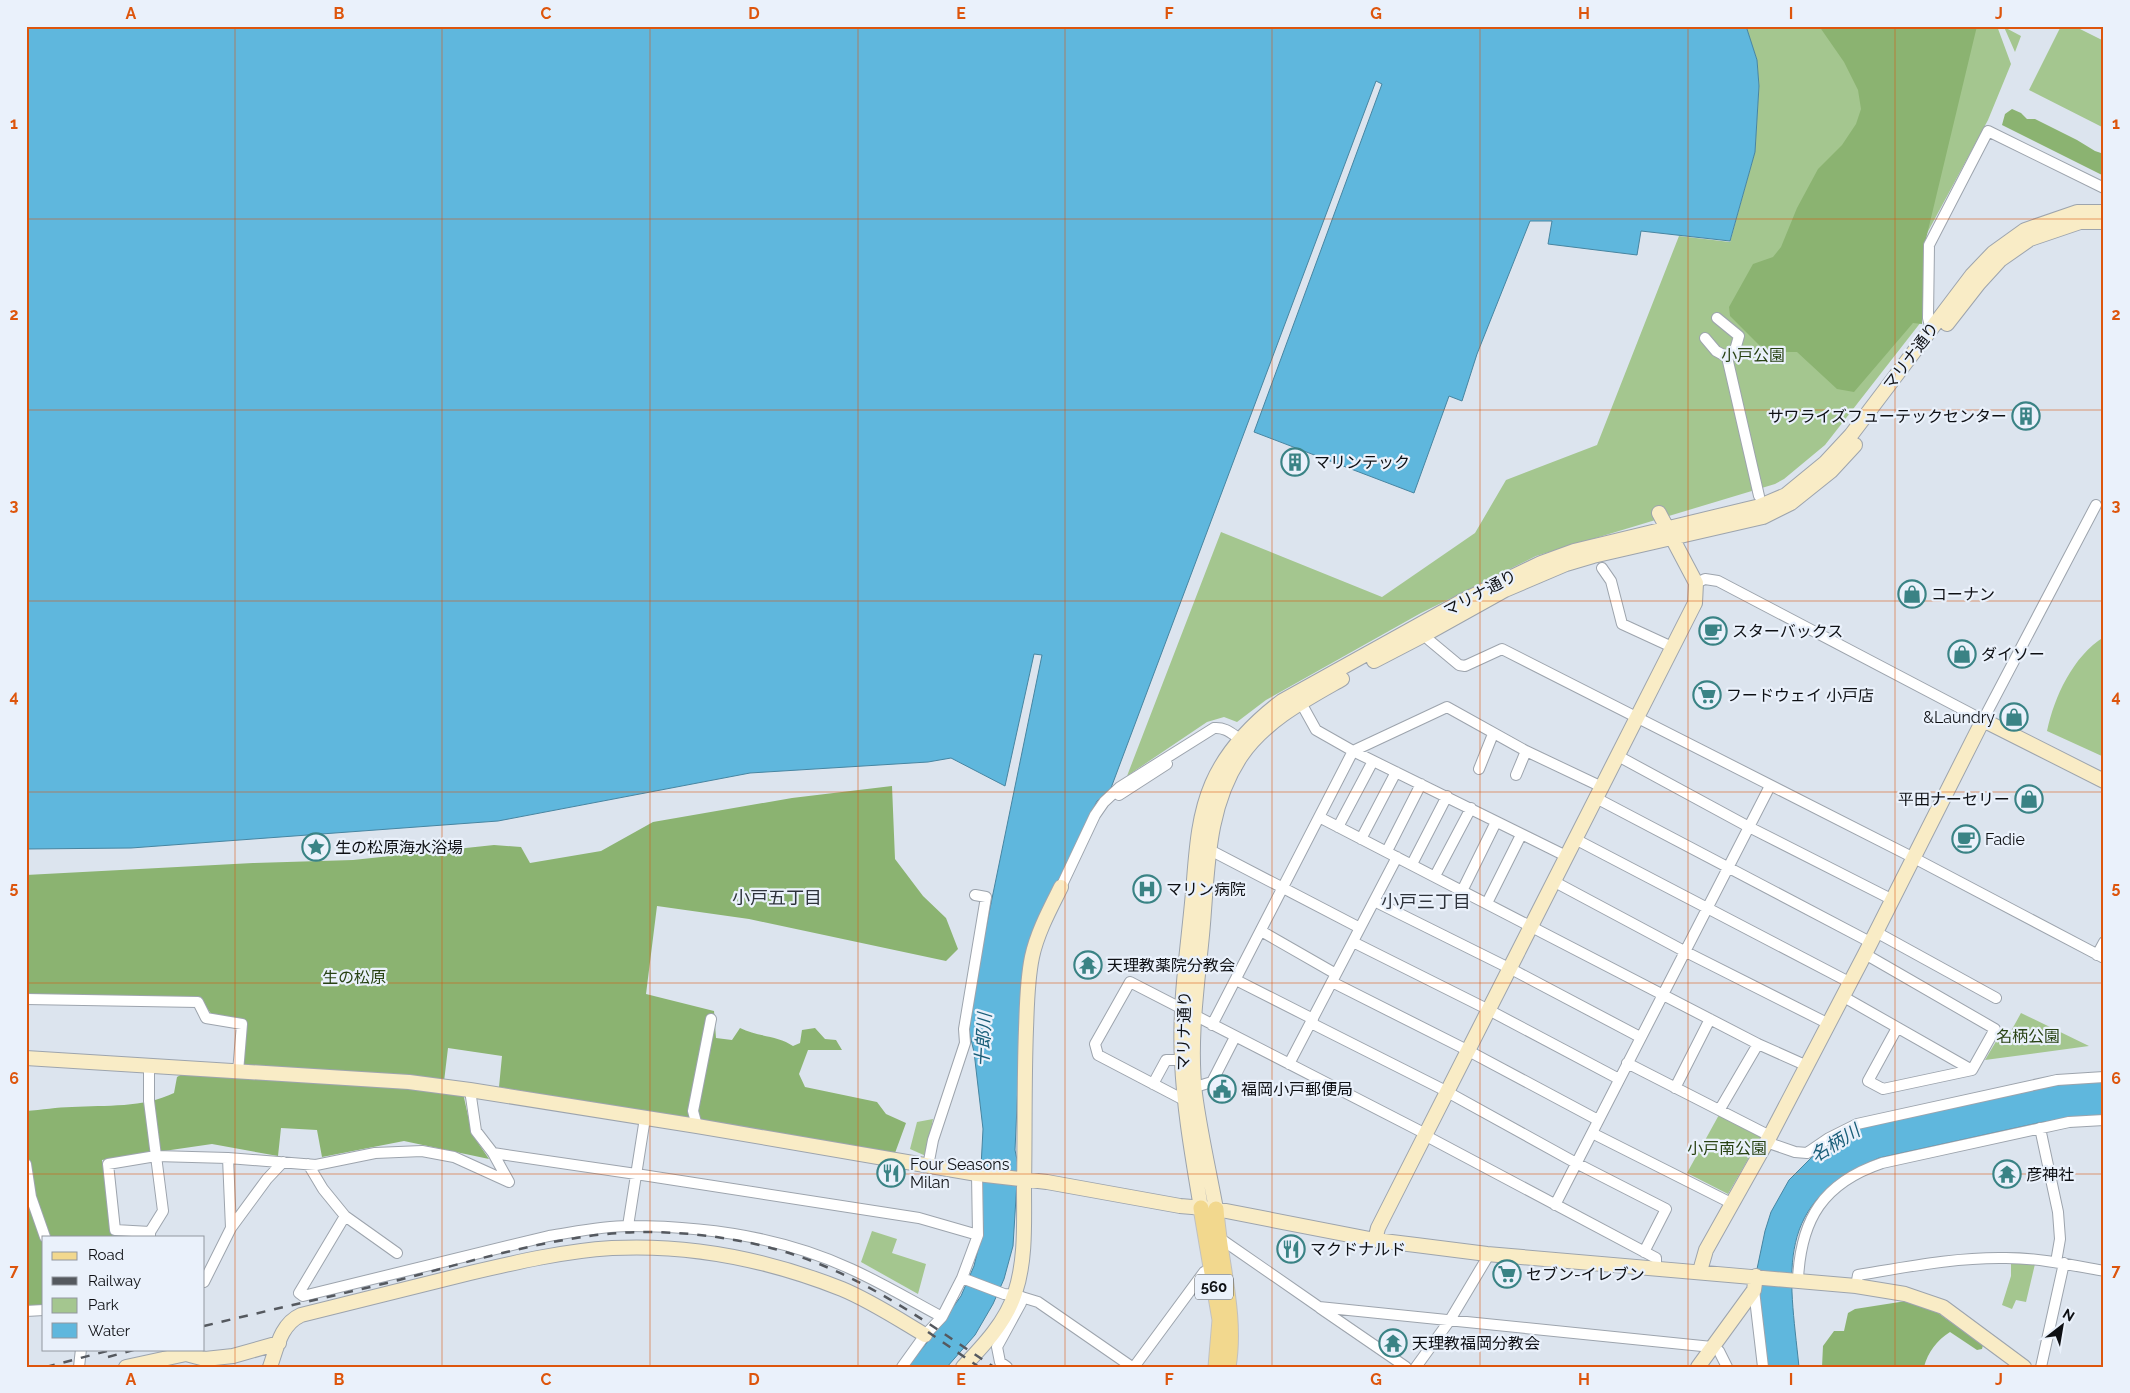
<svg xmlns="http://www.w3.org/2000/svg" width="2130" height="1393" font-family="Raleway,'Noto Sans JP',sans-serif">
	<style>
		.green { fill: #a4c68f }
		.forest { fill: #8bb371 }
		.water { fill: #5fb7dd; stroke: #4785a1 }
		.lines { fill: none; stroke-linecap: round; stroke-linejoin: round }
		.street-casing { stroke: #9da4ad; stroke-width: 12 }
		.secondary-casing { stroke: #9da4ad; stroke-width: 16 }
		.primary-casing { stroke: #c0c1c2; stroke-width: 17 }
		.street { stroke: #fff; stroke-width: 10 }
		.secondary { stroke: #f9ecc6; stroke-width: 14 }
		.primary { stroke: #f2d88e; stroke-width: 15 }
		.rail { stroke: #55595f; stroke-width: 2.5; stroke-dasharray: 9 9; stroke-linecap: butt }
		.grid { fill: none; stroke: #dd550c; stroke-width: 1; stroke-opacity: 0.55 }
		.labels { text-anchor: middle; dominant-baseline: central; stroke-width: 4.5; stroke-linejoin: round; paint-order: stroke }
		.shield { fill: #eaf1fb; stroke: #505459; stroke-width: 1 }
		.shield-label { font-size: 15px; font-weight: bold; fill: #0e1014 }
		.park-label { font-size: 16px; fill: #284213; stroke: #eaf1fb }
		.street-label { font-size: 16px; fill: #0e1014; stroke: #eaf1fb }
		.poi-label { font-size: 16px; fill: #0e1014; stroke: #eaf1fb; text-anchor: start }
		.neighbourhood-label { font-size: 18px; fill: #2e333b; stroke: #eaf1fb }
		.water-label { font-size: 18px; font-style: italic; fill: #195e79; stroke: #eaf1fb }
		.neatline { fill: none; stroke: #dd550c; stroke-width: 2 }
		.grid-label { font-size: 16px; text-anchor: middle; font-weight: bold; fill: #dd550c }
	</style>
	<rect width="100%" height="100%" fill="#dce4ee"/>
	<path class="green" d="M1746 26H1997L2011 64 1988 120 1925 237 1921 322 1825 445 1784 479 1775 484 1536 556 1421 613 1339 659 1266 700 1237 722 1224 717 1207 722 1127 776 1221 532 1382 597 1475 533 1506 480 1597 445 1679 236 1730 242 1755 152 1759 86 1757 60Z
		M2061 26H2074L2104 41V128L2029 90Z
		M2004 27 2021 36 2015 52Z
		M2104 637V757L2047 731C2054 697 2073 656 2104 637Z
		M2021 1013 2089 1046 1985 1060 2004 1028 2010 1033Z
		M1720 1113 1762 1135 1728 1194 1687 1173Z
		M933 1119 926 1156 910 1149 917 1122Z
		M872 1231 897 1239 892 1253 926 1264 918 1294 861 1262Z
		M2011 1263 2035 1264 2026 1302 2016 1300 2012 1309 2002 1305 2011 1276Z"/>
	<path class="forest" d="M1819 26H1977L1925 243 1922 324 1913 323 1854 392 1837 389 1797 352H1781L1759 345 1730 316 1729 307 1753 264 1773 257 1781 247 1797 208 1818 169 1842 145 1856 124 1861 109 1858 90 1844 62Z
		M2012 109 2021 113 2027 119H2035L2077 140 2095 151 2104 154V176L2002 125 2005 114Z
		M892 786 895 859 923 896 946 918 958 949 946 961 749 919 657 906 646 994 714 1011 716 1038 732 1040 740 1028C757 1037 778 1035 793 1046L800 1043 802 1030 815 1028 825 1039 836 1040 842 1050H808L799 1074 805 1087 877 1102 886 1114 906 1123 895 1153 499 1087 502 1056 448 1048 443 1090 463 1093 472 1134 489 1159 404 1141 322 1157 317 1130 281 1128 278 1156 212 1144 102 1160 111 1234H143V1237H44V1306L26 1308V1111C42 1110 57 1107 72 1107 106 1105 143 1108 174 1093L177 1077 186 1072 243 1078 245 1023 214 1018 201 999 26 997V875L253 863 353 860 494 845 521 847 530 863 601 851 653 822 792 798Z
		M1906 1301 1938 1313 1983 1345 1982 1349 1977 1350 1950 1332C1937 1340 1928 1352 1924 1367H1822L1823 1346 1834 1331H1844L1848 1313 1855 1309Z"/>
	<path class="water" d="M26 26H1746L1757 60 1759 86 1755 152 1730 241 1641 231 1637 255 1548 244 1552 221H1530L1477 354 1462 401 1449 396 1414 493 1254 432 1382 84 1376 81 1111 788 1097 801 1035 931 1023 974 1015 1150 1018 1165 1013 1246 1004 1279 993 1304 975 1335 947 1367H907L930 1339 961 1296 974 1266 983 1229 980 1186 983 1129 974 1052 969 1031 980 957 1042 655 1034 654 1005 786 951 758 928 762 750 773 498 821 131 848 26 849Z
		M2104 1079V1117L2070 1118 2038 1123 1879 1158C1773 1202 1789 1270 1799 1367H1767L1756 1290 1757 1269 1765 1231 1771 1212 1789 1180 1814 1155 1829 1144 1859 1128 2055 1084Z"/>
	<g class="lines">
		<g class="street-casing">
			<path id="street" d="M1931 330 1928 318 1929 245 1988 131 2104 188
				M1705 338 1716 351 1727 357 1735 350 1739 336 1717 318
				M1727 357 1759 496
				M1602 568 1611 581 1622 624 1672 647
				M1696 583 1705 579 1718 581 1983 720 2096 505
				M1426 634 1429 640 1459 665 1465 666 1502 649 1914 858 2104 958
				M1301 703 1316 730 1353 751 1566 856
				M1618 756 1749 827 1893 900
				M1479 769 1493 734
				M1516 775 1526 751
				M1119 795 1167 764
				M1596 798 1870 942
				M1319 817 1758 1044 1805 1065
				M1338 827 1373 761
				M1361 839 1396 772
				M1575 839 1849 982
				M1208 849 1360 928
				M1387 851 1421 784
				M1412 864 1447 796
				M1435 876 1471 808
				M1553 881 1684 951 1827 1023
				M1061 887 1095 815 1104 802 1120 787 1214 728C1225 727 1231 733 1240 739
				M1462 891 1496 822
				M1374 901 1515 971 1640 1037
				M1487 903 1521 835
				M1261 931 1336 974
				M1876 932 1996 998
				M1353 942 1483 1007 1619 1079
				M2097 955 2104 942
				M1236 980 1313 1019
				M1332 982 1463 1048 1598 1120
				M1842 996 1972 1070 1995 1029 1865 954
				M26 999 198 1002 206 1018 242 1024 238 1072
				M1311 1023 1442 1089 1576 1163 1666 1209 1644 1252
				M1212 1025 1353 751 1447 707 1526 751 1602 787
				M1897 1028 1868 1081 1883 1089 1972 1070
				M1627 1063 1770 1136
				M1289 1064 1397 857
				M149 1065V1101L163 1211 150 1232V1236
				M1153 1084 1166 1060H1182
				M1195 1087 1212 1082 1235 1037
				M1675 1088 1710 1019
				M1184 1100 1098 1055 1095 1044 1130 982 1420 1131 1430 1138 1656 1258V1267
				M1720 1109 1758 1044
				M697 1126 693 1111 711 1019
				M2040 1128 2058 1212 2060 1239 2056 1262
				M1592 1133 1731 1203
				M1766 1142 1795 1152 1807 1153 1829 1138 1857 1124 2057 1080 2104 1077
				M493 1153 636 1174 919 1218 978 1235
				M26 1164 31 1197 45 1237
				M308 1164 323 1189 345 1216 397 1253
				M928 1166 933 1140 965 1043 964 1029 986 897 975 895
				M1555 1205 1770 786
				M345 1216 299 1293 303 1296 549 1236C575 1232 602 1226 628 1226 702 1226 783 1237 851 1269 882 1283 912 1301 942 1317
				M628 1226 645 1118
				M231 1228 228 1158 316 1165 375 1153 422 1151 454 1157 509 1182 493 1153 476 1131 470 1090
				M150 1232 115 1230 108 1164 156 1156 228 1158
				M1218 1237 1319 1307 1712 1347 1719 1351 1727 1367
				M962 1278 978 1235 977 1174
				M1798 1279C1801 1219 1823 1183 1882 1163L2069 1122 2104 1120
				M204 1282 231 1228 267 1179 283 1162
				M1856 1286 1858 1275C1907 1267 1956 1257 2006 1258 2039 1258 2071 1265 2104 1271
				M1754 1290 1763 1367
				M1320 1308 1406 1367
				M26 1311 44 1310
				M79 1367 81 1349
				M902 1367 925 1335 942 1317 962 1278 1004 1294 1015 1295 1038 1302 1132 1367
				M1007 1367 1000 1362 997 1347 1021 1303 1022 1297
				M1134 1367 1204 1272 1211 1268
				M1416 1367 1450 1320 1487 1258V1254
				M2041 1367 2064 1263"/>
		</g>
		<g class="secondary-casing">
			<path id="secondary" d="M1947 324 1979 283 2000 260 2030 239 2080 222H2104
				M1374 661 1426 634 1505 590 1566 564 1593 556 1763 517 1791 503 1831 471 1855 445
				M26 1058 409 1082 470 1090 697 1126 977 1174 1047 1182 1180 1206 1216 1209 1375 1240 1416 1245 1487 1254 1856 1286 1905 1294 1943 1307 2024 1367
				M1201 1208C1193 1159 1184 1110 1182 1061 1179 1008 1187 955 1192 903 1196 863 1196 821 1212 784 1227 749 1253 723 1282 701L1462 601 1541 563 1574 551 1760 506 1786 495 1825 463 1851 435 1972 275 1993 253 2025 230 2077 212H2104
				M1216 1209C1209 1171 1200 1132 1195 1094 1189 1041 1197 987 1202 935 1208 874 1205 810 1241 756 1266 720 1305 700 1342 679
				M1375 1240 1378 1228 1695 603 1696 583 1659 513
				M1700 1271 1706 1250 1770 1136 1865 954 1983 720 2104 781
				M126 1367 186 1354 205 1359 233 1356 279 1343
				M270 1367C277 1347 281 1324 301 1315 357 1301 414 1287 470 1273 517 1262 564 1251 612 1248 691 1244 769 1260 842 1289 871 1301 898 1319 925 1335
				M963 1367C983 1346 1006 1322 1015 1293 1026 1260 1024 1222 1024 1188 1025 1135 1024 1082 1026 1029 1027 1005 1027 981 1032 957 1037 933 1050 909 1061 887
				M1698 1367 1754 1290 1756 1276"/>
		</g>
		<g class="primary-casing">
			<path id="primary" d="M1201 1208 1220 1320 1216 1367
				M1216 1209C1219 1261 1237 1314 1228 1367"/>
		</g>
		<use href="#street" class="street"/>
		<use href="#secondary" class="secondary"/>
		<use href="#primary" class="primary"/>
		<path class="rail" d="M204 1326C269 1310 334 1296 399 1280 460 1264 521 1246 583 1237 650 1226 733 1234 798 1256 871 1281 930 1325 994 1367
			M928 1332 979 1367
			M108 1357 137 1349
			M46 1367 115 1349"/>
	</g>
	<path class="grid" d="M235 26V1367M442 26V1367M650 26V1367M858 26V1367M1065 26V1367M1272 26V1367M1480 26V1367M1688 26V1367M1895 26V1367M26 219H2104M26 410H2104M26 601H2104M26 792H2104M26 983H2104M26 1174H2104"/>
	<defs>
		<g id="building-ring" transform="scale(1.4375)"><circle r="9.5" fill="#eaf1fb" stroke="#3a8385" stroke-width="1.5"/><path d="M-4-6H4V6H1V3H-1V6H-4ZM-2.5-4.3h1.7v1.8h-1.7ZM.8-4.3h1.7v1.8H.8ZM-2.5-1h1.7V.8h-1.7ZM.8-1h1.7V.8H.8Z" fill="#3a8385"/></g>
		<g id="shop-ring" transform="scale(1.4375)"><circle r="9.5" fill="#eaf1fb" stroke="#3a8385" stroke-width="1.5"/><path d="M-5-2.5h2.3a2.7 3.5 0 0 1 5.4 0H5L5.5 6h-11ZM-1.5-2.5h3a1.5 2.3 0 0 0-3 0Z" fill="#3a8385"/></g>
		<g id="cafe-ring" transform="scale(1.4375)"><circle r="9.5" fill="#eaf1fb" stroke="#3a8385" stroke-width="1.5"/><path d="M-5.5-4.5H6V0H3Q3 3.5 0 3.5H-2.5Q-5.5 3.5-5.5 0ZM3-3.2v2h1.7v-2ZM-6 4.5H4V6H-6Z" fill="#3a8385"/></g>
		<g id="supermarket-ring" transform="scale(1.4375)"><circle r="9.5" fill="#eaf1fb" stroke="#3a8385" stroke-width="1.5"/><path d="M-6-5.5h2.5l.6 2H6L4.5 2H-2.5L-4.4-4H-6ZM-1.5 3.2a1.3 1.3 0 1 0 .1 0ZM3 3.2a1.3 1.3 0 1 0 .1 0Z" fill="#3a8385"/></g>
		<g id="sight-ring" transform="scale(1.4375)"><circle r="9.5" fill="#eaf1fb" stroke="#3a8385" stroke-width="1.5"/><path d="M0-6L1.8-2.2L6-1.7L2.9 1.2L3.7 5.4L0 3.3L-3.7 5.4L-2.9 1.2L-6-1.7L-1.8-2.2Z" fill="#3a8385"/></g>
		<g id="hospital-ring" transform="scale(1.4375)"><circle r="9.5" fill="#eaf1fb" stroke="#3a8385" stroke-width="1.5"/><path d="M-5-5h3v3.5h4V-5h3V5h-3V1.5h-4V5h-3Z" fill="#3a8385"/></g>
		<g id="temple-ring" transform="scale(1.4375)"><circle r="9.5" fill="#eaf1fb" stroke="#3a8385" stroke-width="1.5"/><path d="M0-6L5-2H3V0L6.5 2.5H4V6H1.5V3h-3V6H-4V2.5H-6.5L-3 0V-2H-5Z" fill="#3a8385"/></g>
		<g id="civic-ring" transform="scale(1.4375)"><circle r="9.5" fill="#eaf1fb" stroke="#3a8385" stroke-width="1.5"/><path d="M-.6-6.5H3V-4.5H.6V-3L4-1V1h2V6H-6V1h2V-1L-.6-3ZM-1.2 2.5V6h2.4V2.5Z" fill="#3a8385"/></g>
		<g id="restaurant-ring" transform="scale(1.4375)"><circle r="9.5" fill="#eaf1fb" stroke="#3a8385" stroke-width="1.5"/><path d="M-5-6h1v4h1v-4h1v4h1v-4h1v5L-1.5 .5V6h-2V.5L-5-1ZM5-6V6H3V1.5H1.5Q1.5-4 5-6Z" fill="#3a8385"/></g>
	</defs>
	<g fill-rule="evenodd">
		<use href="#building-ring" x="2026" y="416"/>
		<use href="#building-ring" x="1295" y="462"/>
		<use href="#shop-ring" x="1912" y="594"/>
		<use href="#cafe-ring" x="1713" y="631"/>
		<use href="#shop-ring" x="1962" y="654"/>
		<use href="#supermarket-ring" x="1707" y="695"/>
		<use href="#shop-ring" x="2014" y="717"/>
		<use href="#shop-ring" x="2029" y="799"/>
		<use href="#cafe-ring" x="1966" y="839"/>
		<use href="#sight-ring" x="316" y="847"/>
		<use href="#hospital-ring" x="1147" y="889"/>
		<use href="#temple-ring" x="1088" y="965"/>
		<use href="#civic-ring" x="1222" y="1089"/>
		<use href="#restaurant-ring" x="891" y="1173"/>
		<use href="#temple-ring" x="2007" y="1174"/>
		<use href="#restaurant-ring" x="1291" y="1249"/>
		<use href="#supermarket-ring" x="1507" y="1274"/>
		<use href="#temple-ring" x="1393" y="1343"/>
	</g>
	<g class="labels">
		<rect class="shield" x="1195" y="1274.5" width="38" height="25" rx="4"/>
		<g class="shield-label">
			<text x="1214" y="1287">560</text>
		</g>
		<g class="park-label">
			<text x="1753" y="355">小戸公園</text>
			<text x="354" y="977">生の松原</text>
			<text x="2028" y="1036">名柄公園</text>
			<text x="1727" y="1148">小戸南公園</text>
		</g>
		<g class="street-label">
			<text transform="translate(1911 356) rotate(-53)">マリナ通り</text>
			<text transform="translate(1480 593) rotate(-28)">マリナ通り</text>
			<text transform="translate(1184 1031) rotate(-89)">マリナ通り</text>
		</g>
		<g class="poi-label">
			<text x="2007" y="416" text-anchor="end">サワライズフューテックセンター</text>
			<text x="1314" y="462">マリンテック</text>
			<text x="1931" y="594">コーナン</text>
			<text x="1732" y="631">スターバックス</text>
			<text x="1981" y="654">ダイソー</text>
			<text x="1726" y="695">フードウェイ 小戸店</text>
			<text x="1995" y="717" text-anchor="end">&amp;Laundry</text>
			<text x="2010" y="799" text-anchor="end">平田ナーセリー</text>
			<text x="1985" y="839">Fadie</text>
			<text x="335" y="847">生の松原海水浴場</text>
			<text x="1166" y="889">マリン病院</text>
			<text x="1107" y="965">天理教薬院分教会</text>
			<text x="1241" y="1089">福岡小戸郵便局</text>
			<text x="910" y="1164">Four Seasons<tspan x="910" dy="18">Milan</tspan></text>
			<text x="2026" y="1174">彦神社</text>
			<text x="1310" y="1249">マクドナルド</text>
			<text x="1526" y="1274">セブン-イレブン</text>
			<text x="1412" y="1343">天理教福岡分教会</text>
		</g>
		<g class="neighbourhood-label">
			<text x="777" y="897">小戸五丁目</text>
			<text x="1426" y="901">小戸三丁目</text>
		</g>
		<g class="water-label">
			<text transform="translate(983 1040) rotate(-87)">十郎川</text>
			<text transform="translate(1835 1143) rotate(-32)">名柄川</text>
		</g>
	</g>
	<rect width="2130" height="1393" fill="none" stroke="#eaf1fb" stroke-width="55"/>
	<rect x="42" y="1236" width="162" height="115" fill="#eaf1fb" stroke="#92979f"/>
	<rect x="52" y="1252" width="25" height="8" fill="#f2d88e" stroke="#92979f"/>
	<text x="88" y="1260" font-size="15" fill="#0e1014">Road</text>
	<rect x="52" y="1277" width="25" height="8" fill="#55595f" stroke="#92979f"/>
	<text x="88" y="1286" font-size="15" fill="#0e1014">Railway</text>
	<rect x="52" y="1298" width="25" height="15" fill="#a4c68f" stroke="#92979f"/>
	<text x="88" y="1310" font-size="15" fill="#0e1014">Park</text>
	<rect x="52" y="1323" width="25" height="15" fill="#5fb7dd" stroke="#92979f"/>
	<text x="88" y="1336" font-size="15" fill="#0e1014">Water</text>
	<g transform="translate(2062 1326) rotate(31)" stroke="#eaf1fb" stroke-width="4" paint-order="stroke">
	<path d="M0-4L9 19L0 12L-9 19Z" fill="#0e1014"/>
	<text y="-8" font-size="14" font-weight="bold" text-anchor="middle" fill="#0e1014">N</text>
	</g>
	<rect x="28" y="28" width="2074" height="1338" class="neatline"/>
	<g class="grid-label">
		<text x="131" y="19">A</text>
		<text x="339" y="19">B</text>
		<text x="546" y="19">C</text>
		<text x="754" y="19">D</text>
		<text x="961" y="19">E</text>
		<text x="1169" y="19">F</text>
		<text x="1376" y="19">G</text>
		<text x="1584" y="19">H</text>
		<text x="1791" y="19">I</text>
		<text x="1999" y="19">J</text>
		<text x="14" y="129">1</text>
		<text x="2116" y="129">1</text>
		<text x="14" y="320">2</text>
		<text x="2116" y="320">2</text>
		<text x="14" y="511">3</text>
		<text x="2116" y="511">3</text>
		<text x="14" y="702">4</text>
		<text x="2116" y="702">4</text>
		<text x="14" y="893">5</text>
		<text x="2116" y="893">5</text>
		<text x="14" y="1084">6</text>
		<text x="2116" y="1084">6</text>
		<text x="14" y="1276">7</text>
		<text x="2116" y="1276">7</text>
		<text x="131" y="1385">A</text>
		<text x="339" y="1385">B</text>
		<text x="546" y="1385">C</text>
		<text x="754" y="1385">D</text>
		<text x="961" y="1385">E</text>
		<text x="1169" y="1385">F</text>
		<text x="1376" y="1385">G</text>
		<text x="1584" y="1385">H</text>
		<text x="1791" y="1385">I</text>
		<text x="1999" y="1385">J</text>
	</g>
</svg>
